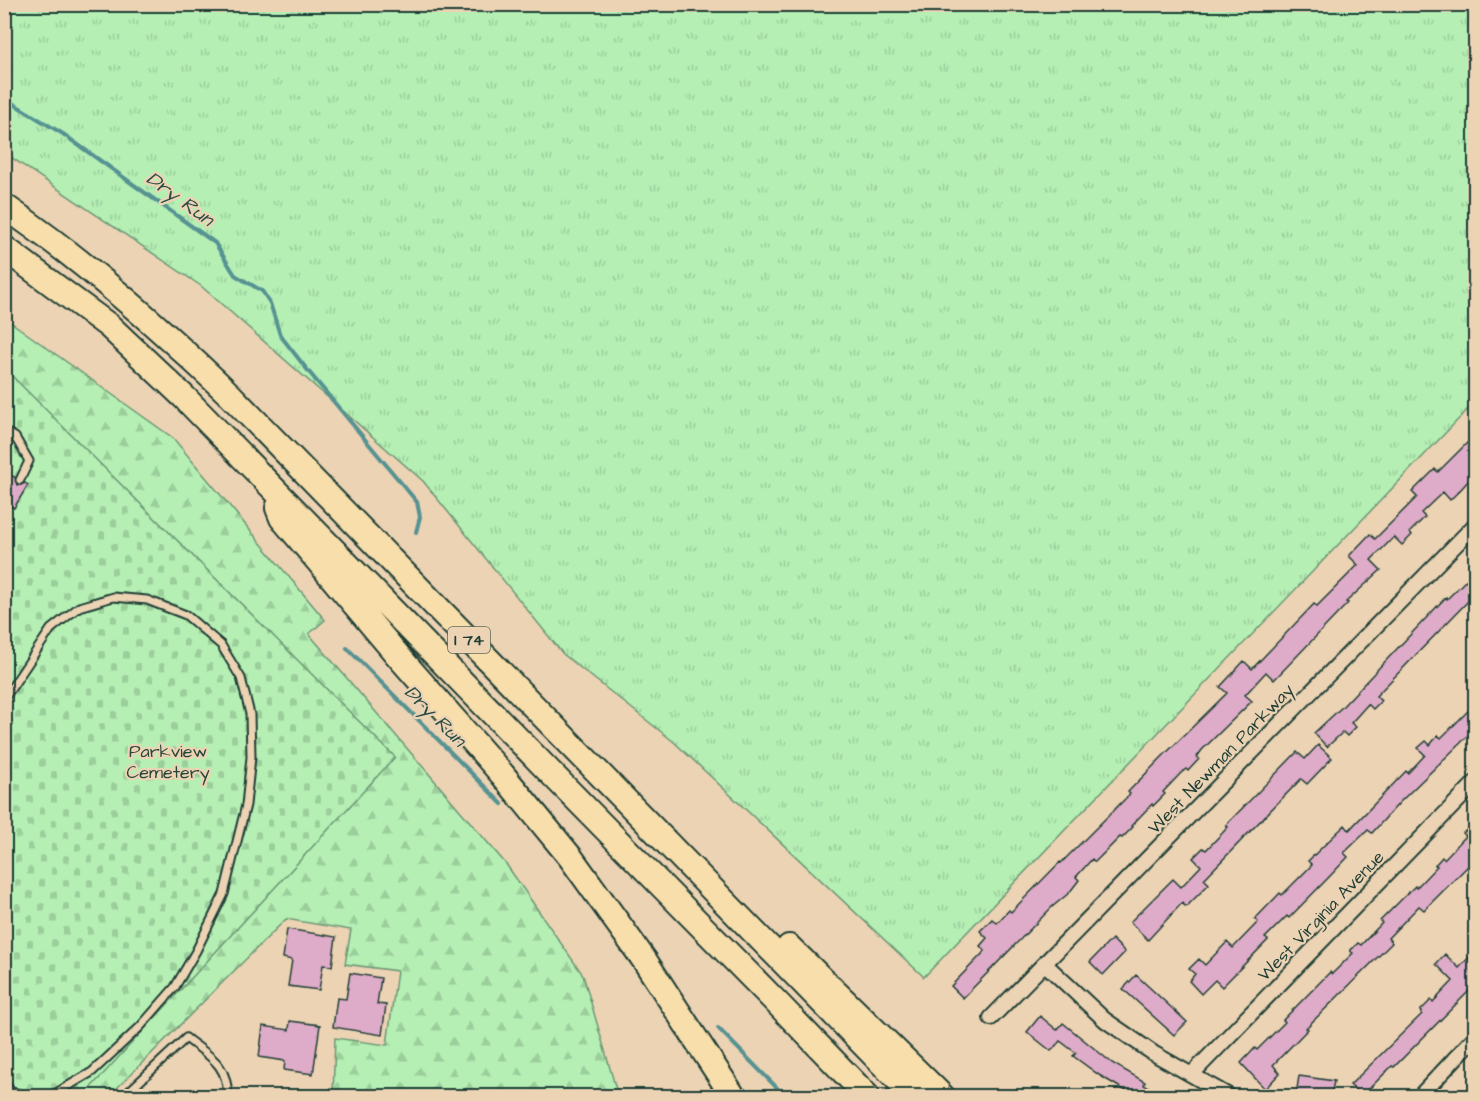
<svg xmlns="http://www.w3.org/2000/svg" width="1480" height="1101" font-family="'Architects Daughter',sans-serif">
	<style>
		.grass { fill: url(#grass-tufts); stroke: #6a9674; stroke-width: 1.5 }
		.forest { fill: url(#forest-firs); stroke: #6a9674; stroke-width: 1.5 }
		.cemetery { fill: url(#cemetery-stones); stroke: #6a9674; stroke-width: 1.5 }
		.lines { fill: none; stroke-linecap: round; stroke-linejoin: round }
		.stream { stroke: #569292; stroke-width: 4 }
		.building { fill: #deabc8; stroke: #1f3d34; stroke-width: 1.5 }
		.service-casing { stroke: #1f3d34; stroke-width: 11 }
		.minor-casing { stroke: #1f3d34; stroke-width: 18 }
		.motorway-casing { stroke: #1f3d34; stroke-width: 28 }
		.service { stroke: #ecd3b4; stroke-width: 7 }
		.minor { stroke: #ecd3b4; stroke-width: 14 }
		.motorway { stroke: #f8deab; stroke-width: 24 }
		.labels { text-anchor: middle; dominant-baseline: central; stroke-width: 4.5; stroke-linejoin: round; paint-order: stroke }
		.shield { fill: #ecd3b4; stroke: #5c6a5a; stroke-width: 1.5 }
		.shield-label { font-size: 16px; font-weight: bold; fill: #1f3d34 }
		.park-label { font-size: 18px; fill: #26463a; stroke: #ecd3b4 }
		.street-label { font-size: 18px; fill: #1f3d34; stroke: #ecd3b4 }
		.water-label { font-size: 20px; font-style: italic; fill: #284b44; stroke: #ecd3b4 }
	</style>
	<defs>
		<pattern id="grass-tufts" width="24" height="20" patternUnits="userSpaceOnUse" patternTransform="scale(1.5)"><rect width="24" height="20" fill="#b5efb4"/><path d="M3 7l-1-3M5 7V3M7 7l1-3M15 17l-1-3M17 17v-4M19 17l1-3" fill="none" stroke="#9bce9b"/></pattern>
		<pattern id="forest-firs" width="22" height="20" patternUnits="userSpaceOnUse" patternTransform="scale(1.5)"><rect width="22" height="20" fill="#b5efb4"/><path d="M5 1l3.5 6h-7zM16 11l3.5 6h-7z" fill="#9bce9b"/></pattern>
		<pattern id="cemetery-stones" width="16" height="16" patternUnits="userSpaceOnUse" patternTransform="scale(1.5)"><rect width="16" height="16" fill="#b5efb4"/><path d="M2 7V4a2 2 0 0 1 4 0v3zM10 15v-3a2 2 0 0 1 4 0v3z" fill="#9bce9b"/></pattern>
	</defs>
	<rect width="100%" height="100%" fill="#ecd3b4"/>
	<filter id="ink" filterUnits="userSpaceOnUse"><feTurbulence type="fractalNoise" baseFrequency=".0167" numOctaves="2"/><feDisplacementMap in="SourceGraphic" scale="12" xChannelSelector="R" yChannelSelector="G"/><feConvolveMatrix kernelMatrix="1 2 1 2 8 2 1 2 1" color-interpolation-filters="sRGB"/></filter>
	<g filter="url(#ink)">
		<path class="grass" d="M4 5H1475V402L924 977 674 742 563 654 423 481 201 286 5 153Z"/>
		<path class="forest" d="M5 318 173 438 325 620 309 634 506 864 583 975 618 1096H333L335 1038 387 1045 397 971 345 964 351 930 286 919 114 1091 106 1096H70L5 384Z"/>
		<path class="cemetery" d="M4 368 395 757 83 1096H5Z"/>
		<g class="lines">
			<path class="stream" d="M4 98 63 134 215 243 235 275 262 291 270 303 280 335 309 372 417 502 420 517 416 532
				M347 648 502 804
				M718 1028 785 1096"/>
		</g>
		<path class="building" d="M1476 434V472L1462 488 1450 500 1443 492 1421 513 1425 517 1410 532 1412 535 1402 545 1394 537 1371 560 1381 570 1346 602 1348 603 1274 680 1266 672 1245 695 1252 701 1202 750 1197 757 1199 759 1188 771 1186 769 1180 774 1163 792 1165 794 1153 806 1152 804 1131 826 1133 827 1122 838 1120 837 1095 862 1092 859 1076 877 1079 880 1069 893 1052 907 963 998 951 986 985 951 980 946 987 938 980 931 992 919 997 923 1009 910 1011 912 1060 862 1061 863 1130 794 1128 792 1162 757 1227 693 1220 687 1244 661 1252 669 1314 604 1317 606 1358 565 1349 556 1370 534 1375 539 1417 497 1412 492 1435 469 1438 472Z
			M12 476 15 477 17 485H21L25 483 28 485 14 508 11 507 10 500 4 499V488Z
			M1476 570V593L1376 696 1381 701 1373 709 1368 704 1351 723 1356 727 1347 736 1343 732 1327 747 1314 733 1342 707 1446 597 1447 599Z
			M1476 703V728L1401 801 1372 833 1368 830 1344 853 1348 857 1331 875 1289 918 1287 916 1265 938 1268 940 1222 987 1215 980 1201 994 1189 981 1195 974 1189 969 1199 959 1205 965 1227 942 1233 948 1258 922 1255 919 1280 893 1282 895 1312 865 1308 861 1345 825 1349 830 1406 771 1408 773 1425 755 1418 748 1426 741 1430 745 1438 735 1441 738Z
			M1318 745 1332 758 1307 784 1301 779 1204 879 1209 884 1186 907 1182 903 1148 940 1130 922 1173 879 1181 887 1201 866 1193 858 1203 848 1206 850 1228 827 1226 825 1297 752 1305 759Z
			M1476 822V858L1424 910 1419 906 1388 938 1392 943 1306 1028 1308 1029 1273 1065 1280 1073 1265 1089 1241 1063 1255 1048 1257 1050 1285 1022 1283 1020 1330 972 1332 974 1353 953 1350 951 1358 943 1361 945 1382 923 1380 921 1415 886 1416 888 1437 866 1435 865 1442 857 1444 859 1466 836 1463 833Z
			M287 929 336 937 332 966 323 965 319 990 288 986 292 960 283 958Z
			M1112 939 1125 952 1103 975 1090 962Z
			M1476 950V984L1394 1067 1392 1066 1362 1096 1350 1085 1422 1014 1420 1011 1431 1000 1433 1002 1453 981 1436 964 1445 954 1459 968Z
			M350 973 381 978 377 1004 386 1005 382 1035 333 1027 337 998 346 999Z
			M1136 975 1187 1022 1174 1035 1123 989Z
			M1040 1016 1057 1030 1063 1023 1112 1063 1145 1082 1144 1085 1165 1096H1123L1126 1091 1099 1075 1073 1056 1076 1053 1060 1041 1051 1051 1027 1032Z
			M290 1021 320 1025 313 1074 284 1070 285 1061 259 1057 263 1026 289 1030Z
			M1299 1076 1334 1081 1331 1096 1296 1095Z"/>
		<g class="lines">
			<g class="service-casing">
				<path id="service" d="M4 431 15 437 29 461 20 480
					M4 508 6 504
					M4 699 51 629 79 607 113 597 147 600 186 615 221 645 241 678 250 714 251 757 246 805 224 894 196 951 175 987 140 1027 92 1072 51 1096
					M4 1079 10 1091 26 1096
					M124 1096 186 1038C210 1057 227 1063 228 1096"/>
			</g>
			<g class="minor-casing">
				<path id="minor" d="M1045 964 1105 1020 1153 1053 1229 1096
					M991 1018 1476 524
					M1192 1074 1476 782
					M1420 1096 1476 1036"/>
			</g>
			<g class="motorway-casing">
				<path id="motorway" d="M4 206C86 262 159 327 230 395L914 1096
					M4 248 109 326 184 397 544 766 780 1006 867 1096
					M278 508 282 518 400 658 502 774 571 858 645 961 733 1096
					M789 947 942 1096"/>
			</g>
			<use href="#service" class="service"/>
			<use href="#minor" class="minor"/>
			<use href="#motorway" class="motorway"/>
		</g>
	</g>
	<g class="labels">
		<rect class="shield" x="448" y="627" width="42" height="26" rx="4.5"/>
		<g class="shield-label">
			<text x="469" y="640">I 74</text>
		</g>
		<g class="park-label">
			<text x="168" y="751">Parkview<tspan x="168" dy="21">Cemetery</tspan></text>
		</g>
		<g class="street-label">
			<text transform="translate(1221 759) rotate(-46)">West Newman Parkway</text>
			<text transform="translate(1321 916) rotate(-46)">West Virginia Avenue</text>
		</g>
		<g class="water-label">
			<text transform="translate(180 199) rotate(36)">Dry Run</text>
			<text transform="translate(435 716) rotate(45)">Dry Run</text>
		</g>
	</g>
	<rect width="1480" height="1101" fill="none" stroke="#ecd3b4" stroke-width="24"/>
	<rect x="12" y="12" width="1456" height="1077" fill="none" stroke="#1f3d34" stroke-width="2" filter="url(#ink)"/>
</svg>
